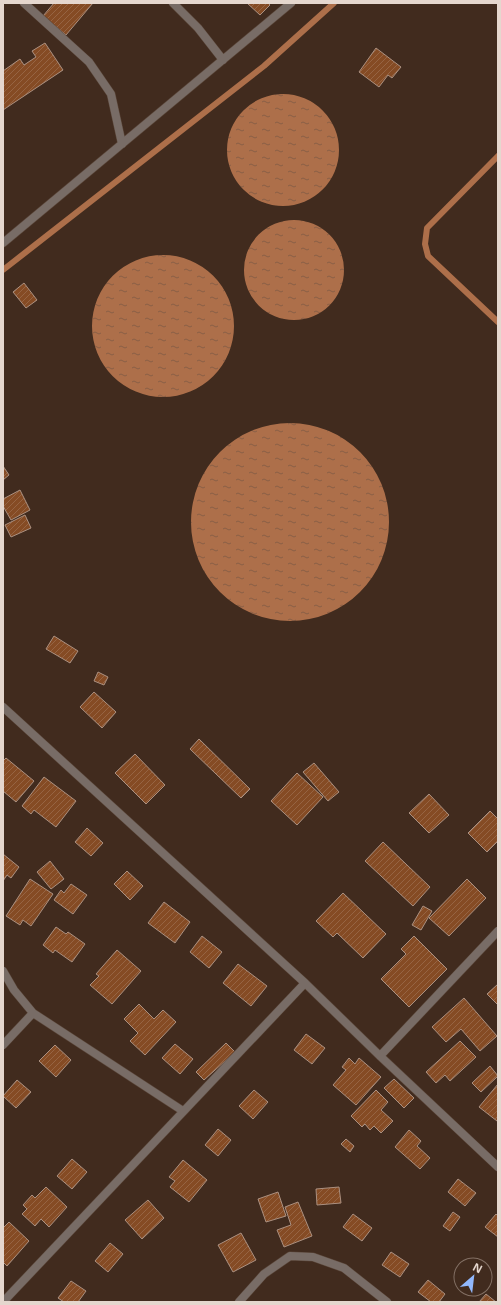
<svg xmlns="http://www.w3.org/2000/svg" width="501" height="1305" font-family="'Open Sans',sans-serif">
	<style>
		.water { fill: url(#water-ripples) }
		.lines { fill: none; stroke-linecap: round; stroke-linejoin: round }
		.stream { stroke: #ad6f4a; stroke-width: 6 }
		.building { fill: url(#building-hatch); stroke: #ab9080 }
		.minor-casing { stroke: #5b473a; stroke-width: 9 }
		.minor { stroke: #786c66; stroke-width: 8 }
	</style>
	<defs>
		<pattern id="water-ripples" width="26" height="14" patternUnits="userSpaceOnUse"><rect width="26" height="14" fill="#ad6f4a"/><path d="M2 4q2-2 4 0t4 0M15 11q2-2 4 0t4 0" fill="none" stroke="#895f46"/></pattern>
		<pattern id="building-hatch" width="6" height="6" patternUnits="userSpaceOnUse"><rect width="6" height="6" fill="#854b24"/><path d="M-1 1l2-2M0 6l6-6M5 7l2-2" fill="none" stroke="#966443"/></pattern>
	</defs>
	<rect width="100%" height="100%" fill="#412b1e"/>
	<path class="water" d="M227 150a56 56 0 1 1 112 0a56 56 0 1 1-112 0Z
		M244 270a50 50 0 1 1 100 0a50 50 0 1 1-100 0Z
		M92 326a71 71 0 1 1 142 0a71 71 0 1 1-142 0Z
		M191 522a99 99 0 1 1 198 0a99 99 0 1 1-198 0Z"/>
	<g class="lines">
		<path class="stream" d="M498 156 427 228 425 244 428 256 498 322
			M3 270 264 66 334 3"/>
	</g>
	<path class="building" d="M54 3H93L66 35 43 16Z
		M247 3H268L270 5 260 15Z
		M45 43 63 70 3 110V71L20 59 24 65 36 57 32 51Z
		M376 48 401 67 392 78 388 75 379 87 359 72Z
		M24 283 37 300 26 308 13 292Z
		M3 466 9 475 3 480Z
		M20 490 30 510 11 520 3 506V499Z
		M25 515 31 528 11 537 5 525Z
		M54 636 78 651 70 663 46 649Z
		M98 672 108 677 104 685 94 681Z
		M94 692 116 712 102 728 80 707Z
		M199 739 250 789 241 798 190 749Z
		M135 754 165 785 146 804 115 773Z
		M6 758 34 781 16 802 3 791V761Z
		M314 763 339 792 328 801 303 772Z
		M297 773 323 797 297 825 271 801Z
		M44 777 76 801 56 827 34 810 31 814 22 806Z
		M429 794 449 815 429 833 409 813Z
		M490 811 498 819V841L487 852 468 833Z
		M87 828 103 843 91 856 75 842Z
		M383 842 430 887 413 906 365 861Z
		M3 854 19 867 11 878 7 875 3 881Z
		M50 861 64 879 51 889 37 872Z
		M127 871 143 886 130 900 114 884Z
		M30 879 53 894 31 926 23 920 20 925 6 916Z
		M467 879 486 898 449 936 429 918Z
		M71 884 87 895 73 914 54 900 61 890 64 893Z
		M343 893 386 934 363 958 337 933 333 937 316 921Z
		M164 902 190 922 175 943 148 923Z
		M423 906 432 911 421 930 412 925Z
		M56 927 66 934 68 932 85 944 72 962 55 950 53 953 43 945Z
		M202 936 222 952 209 968 190 952Z
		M414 936 447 969 409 1007 381 979 406 954 401 949Z
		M117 950 141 971 112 1004 90 985 99 976 96 974Z
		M238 964 267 986 251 1006 223 983Z
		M498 984V1005L487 994Z
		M464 998 497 1036 480 1051 461 1029 446 1042 432 1027Z
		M139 1004 154 1019 163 1010 176 1022 145 1055 130 1041 138 1033 124 1019Z
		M306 1034 325 1048 312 1064 294 1050Z
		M460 1041 476 1057 450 1081 445 1075 436 1083 426 1072Z
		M226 1043 235 1052 204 1080 196 1072Z
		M175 1044 193 1059 180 1074 162 1058Z
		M55 1045 71 1060 56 1077 39 1061Z
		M349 1058 355 1064 359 1058 381 1077 356 1105 333 1085 346 1070 342 1067Z
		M490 1066 498 1076 481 1092 472 1083Z
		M394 1079 414 1098 404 1108 384 1088Z
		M17 1080 31 1092 16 1108 3 1096Z
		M498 1084V1119L497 1121 479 1107Z
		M254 1090 268 1102 253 1119 239 1106Z
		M376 1090 388 1102 381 1110 393 1121 381 1133 374 1126 370 1130 365 1124 362 1127 351 1116Z
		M218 1129 231 1140 218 1156 205 1145Z
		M409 1130 421 1141 417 1146 430 1158 420 1169 395 1147Z
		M346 1139 354 1146 350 1152 341 1144Z
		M72 1159 87 1172 72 1189 57 1176Z
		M183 1160 207 1180 189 1202 170 1187 175 1181 169 1177Z
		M458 1179 476 1193 465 1206 448 1192Z
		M46 1187 67 1207 49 1227 41 1219 35 1226 22 1214 27 1209 23 1205 32 1195 35 1198Z
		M339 1187 341 1203 317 1205 316 1189Z
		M278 1192 286 1216 266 1222 258 1199Z
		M148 1200 164 1218 142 1239 125 1220Z
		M298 1202 312 1236 284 1247 277 1230 291 1225 285 1207Z
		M453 1212 460 1217 450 1231 443 1226Z
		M353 1214 372 1228 362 1241 343 1227Z
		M496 1214 498 1216V1237L485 1227Z
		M9 1222 29 1241 7 1266 3 1262V1228Z
		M241 1233 256 1260 233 1272 218 1245Z
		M110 1243 123 1254 108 1272 95 1261Z
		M391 1252 409 1264 400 1277 382 1265Z
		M428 1280 445 1294 439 1302H431L418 1292Z
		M71 1281 86 1291 78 1302H64L58 1298Z
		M486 1294 496 1302H479Z"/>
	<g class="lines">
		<g class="minor-casing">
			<path id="minor" d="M24 3 89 62 111 94 122 144
				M173 3 198 28 223 60
				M3 243 291 3
				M3 707 305 983 380 1056 498 1167
				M3 971 14 990 33 1013 183 1111
				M3 1045 33 1013
				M380 1056 498 931
				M3 1302 305 983
				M239 1302 264 1274 290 1256 313 1257 344 1268 387 1302"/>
		</g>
		<use href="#minor" class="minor"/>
	</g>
	<rect width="501" height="1305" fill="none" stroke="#e5d7ce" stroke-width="8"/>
	<g transform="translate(473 1277) rotate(28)"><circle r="19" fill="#412b1e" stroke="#837064"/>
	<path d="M0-3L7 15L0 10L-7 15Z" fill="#91b8fd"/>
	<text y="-6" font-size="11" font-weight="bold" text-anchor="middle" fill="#e5d7ce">N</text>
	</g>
</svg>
